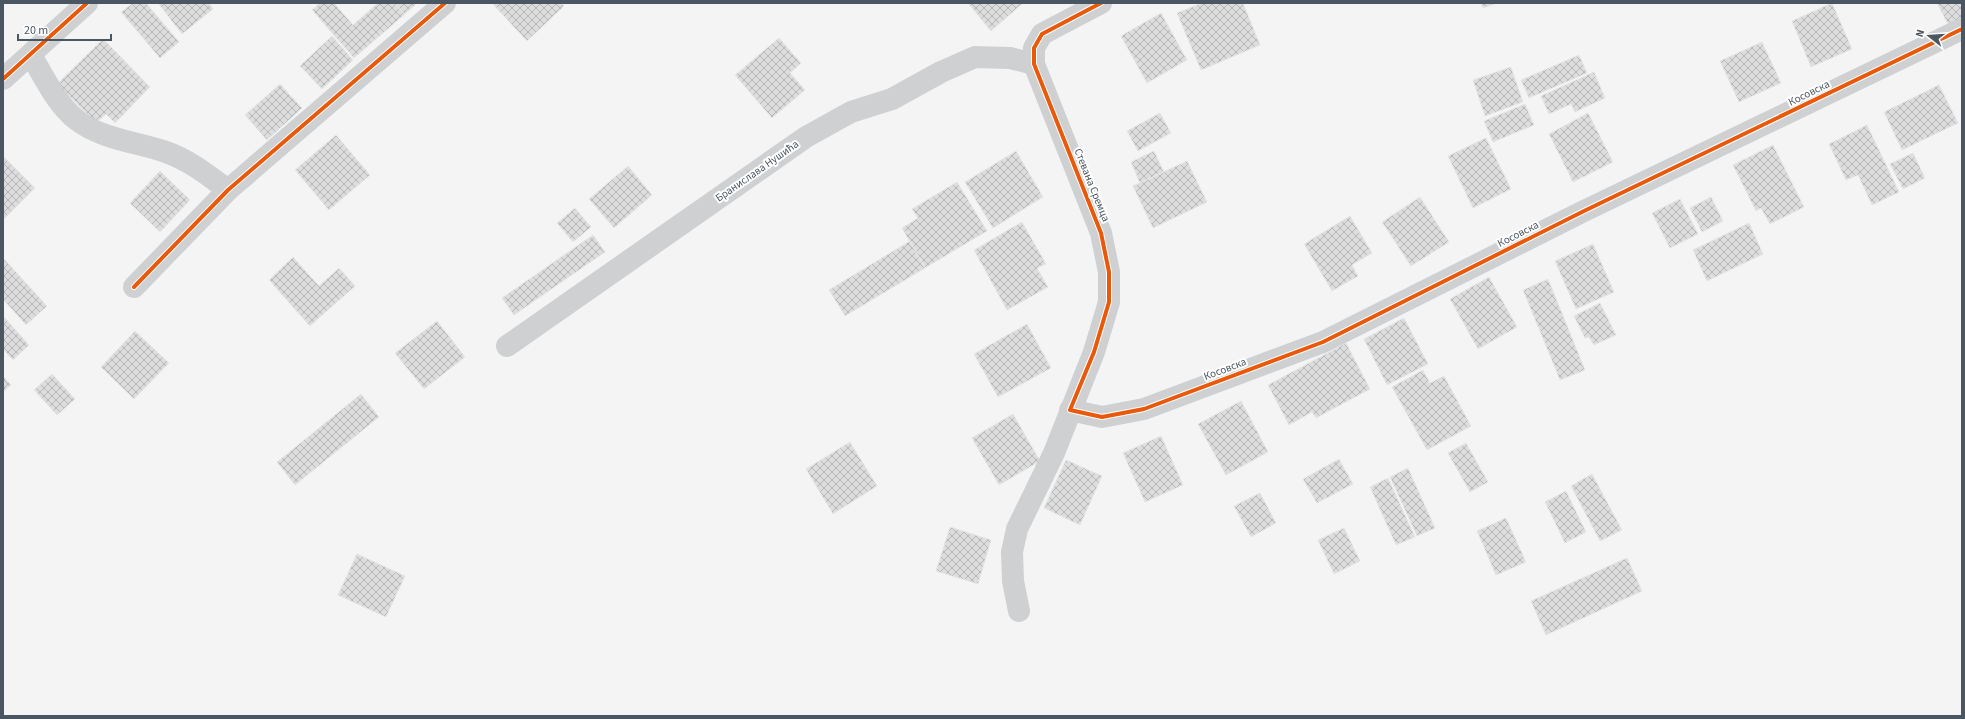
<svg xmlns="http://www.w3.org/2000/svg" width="1965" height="719" font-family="'Source Sans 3',sans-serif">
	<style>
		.building { fill: url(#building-cross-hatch); stroke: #e5e6e7 }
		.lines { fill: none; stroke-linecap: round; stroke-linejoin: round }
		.minor { stroke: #ced0d2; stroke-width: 22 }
		.cycleway-casing { stroke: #fff; stroke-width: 6 }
		.cycleway { stroke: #e8590c; stroke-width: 4 }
		.labels { text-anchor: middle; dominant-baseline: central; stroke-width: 4; stroke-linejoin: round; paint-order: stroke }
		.street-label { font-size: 11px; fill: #4a5661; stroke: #fff }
	</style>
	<defs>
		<pattern id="building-cross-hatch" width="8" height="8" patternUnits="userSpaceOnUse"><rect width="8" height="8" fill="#ddddde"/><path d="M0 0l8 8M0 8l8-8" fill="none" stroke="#b5b6b7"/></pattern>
	</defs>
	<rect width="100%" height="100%" fill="#f4f4f4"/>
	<path class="building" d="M133 3H146L179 42 160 58 121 12Z
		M158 3H209L213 9 182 34Z
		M320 3H334L353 25 378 3H395L405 14 354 58 312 10Z
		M395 3H417L405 14Z
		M492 3H561L564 6 527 41Z
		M968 3H1023L991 31Z
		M1202 3H1243L1260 45 1201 70 1177 13Z
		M1481 3H1497L1483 8Z
		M1832 3 1852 49 1811 67 1792 21Z
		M1937 3H1962V20L1949 26Z
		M1161 13 1187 60 1147 83 1121 36Z
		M332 36 353 60 322 89 300 66Z
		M779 38 801 63 790 73 805 90 772 118 735 75Z
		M103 39 150 87 115 123 106 114 96 123 57 84Z
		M1762 42 1781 83 1739 102 1720 61Z
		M1579 55 1587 73 1529 98 1521 80Z
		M1511 67 1523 102 1485 116 1473 80Z
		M1594 72 1605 98 1575 112 1571 104 1549 114 1541 96Z
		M280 84 302 108 267 140 245 115Z
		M1939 85 1958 123 1902 150 1884 112Z
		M1525 104 1534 125 1493 142 1484 121Z
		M1160 113 1171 133 1138 151 1127 131Z
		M1588 113 1613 162 1573 182 1549 134Z
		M1867 125 1899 192 1872 205 1858 175 1846 180 1829 144Z
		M336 135 370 175 329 210 295 170Z
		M1486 138 1511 189 1473 208 1448 156Z
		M1773 145 1804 207 1770 224 1761 208 1756 211 1733 165Z
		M1016 151 1043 197 993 228 965 182Z
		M1154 151 1164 172 1140 183 1131 162Z
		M1913 153 1925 178 1903 189 1890 164Z
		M3 156 35 188 3 220Z
		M1187 161 1207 202 1153 228 1133 186Z
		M628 166 652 195 614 228 589 199Z
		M160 171 190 200 160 232 130 203Z
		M957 182 987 231 925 268 902 228 918 218 912 209Z
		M1420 197 1449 242 1411 266 1382 222Z
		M1711 197 1723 221 1702 232 1690 208Z
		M1680 199 1698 234 1670 248 1652 213Z
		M575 208 591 227 573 242 557 223Z
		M1350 216 1372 253 1352 265 1358 276 1332 291 1304 244Z
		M1022 222 1046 264 1037 268 1048 287 1007 310 974 250Z
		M1749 223 1763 254 1707 281 1693 250Z
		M593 235 605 252 514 315 502 298Z
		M910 241 925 268 845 316 829 290Z
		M1593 244 1614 292 1576 309 1555 261Z
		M293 257 319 286 339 268 355 286 310 326 269 280Z
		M3 258 47 306 26 325 3 299Z
		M1489 277 1517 327 1478 349 1450 299Z
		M1548 279 1585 370 1560 380 1523 290Z
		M1600 303 1616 335 1594 345 1589 337 1585 338 1574 316Z
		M3 316 29 345 13 360 3 349Z
		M1404 318 1428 364 1387 385 1364 339Z
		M437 321 465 357 424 389 395 353Z
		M1027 324 1051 368 998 397 974 354Z
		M135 331 169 363 134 399 101 367Z
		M1346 343 1370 389 1316 418 1312 412 1289 425 1268 385Z
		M1423 370 1430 383 1444 376 1471 426 1427 450 1392 387Z
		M52 374 75 399 57 415 34 390Z
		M3 376 11 385 3 392Z
		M361 394 379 417 295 485 277 462Z
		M1241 401 1268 452 1226 475 1198 424Z
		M1013 414 1040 461 999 485 972 438Z
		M1161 436 1183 485 1145 502 1123 453Z
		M850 442 877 486 833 514 806 469Z
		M1466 443 1488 482 1470 492 1448 453Z
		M1339 459 1353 484 1317 503 1303 479Z
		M1066 460 1102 476 1080 525 1044 508Z
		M1408 468 1435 528 1417 536 1390 477Z
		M1592 474 1622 530 1600 541 1571 486Z
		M1388 478 1415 537 1396 545 1370 487Z
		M1566 491 1586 532 1565 543 1545 502Z
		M1260 493 1276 523 1251 537 1234 506Z
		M1506 518 1526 562 1496 575 1477 531Z
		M950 527 991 540 978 584 936 571Z
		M1344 528 1360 561 1334 574 1318 540Z
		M357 554 405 576 386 617 338 595Z
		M1627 558 1642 591 1546 635 1531 601Z"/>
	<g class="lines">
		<path class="minor" d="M31 55C44 77 57 105 77 120 101 139 137 142 166 152 189 160 209 176 228 190
			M3 79 87 3
			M134 287 228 190 445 3
			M507 346 806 137 851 112 892 99 941 72 975 57 1010 58 1034 64
			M1070 410 1102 417 1144 409 1323 342 1584 211 1962 29
			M1019 611 1013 581 1012 552 1017 529 1054 453 1094 352 1109 302V272L1101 233 1034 64V48L1042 34 1101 3"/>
		<g class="cycleway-casing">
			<path id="cycleway" d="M1101 3 1042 34 1034 48V64L1101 233 1109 272V302L1094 352 1070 410 1102 417 1144 409 1323 342 1584 211 1962 29
				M3 79 87 3
				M134 287 228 190 445 3"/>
		</g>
		<use href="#cycleway" class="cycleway"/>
	</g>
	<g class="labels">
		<g class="street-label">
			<text transform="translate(1809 93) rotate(-26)">Косовска</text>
			<text transform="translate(757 171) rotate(-35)">Бранислава Нушића</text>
			<text transform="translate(1092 185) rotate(68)">Стевана Сремца</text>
			<text transform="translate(1518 234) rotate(-27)">Косовска</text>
			<text transform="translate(1225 369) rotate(-21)">Косовска</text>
		</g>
	</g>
	<rect width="1965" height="719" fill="none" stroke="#4a5661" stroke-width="8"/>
	<g transform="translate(1929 36) rotate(287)" stroke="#ffffff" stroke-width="3" paint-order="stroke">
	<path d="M0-3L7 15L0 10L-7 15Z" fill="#4a5661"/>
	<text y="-6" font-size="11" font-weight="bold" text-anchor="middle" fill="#4a5661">N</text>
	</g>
	<path d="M18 34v6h93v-6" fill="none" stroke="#4a5661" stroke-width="2"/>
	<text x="24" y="34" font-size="12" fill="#4a5661" stroke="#ffffff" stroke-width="3" paint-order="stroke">20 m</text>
</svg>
